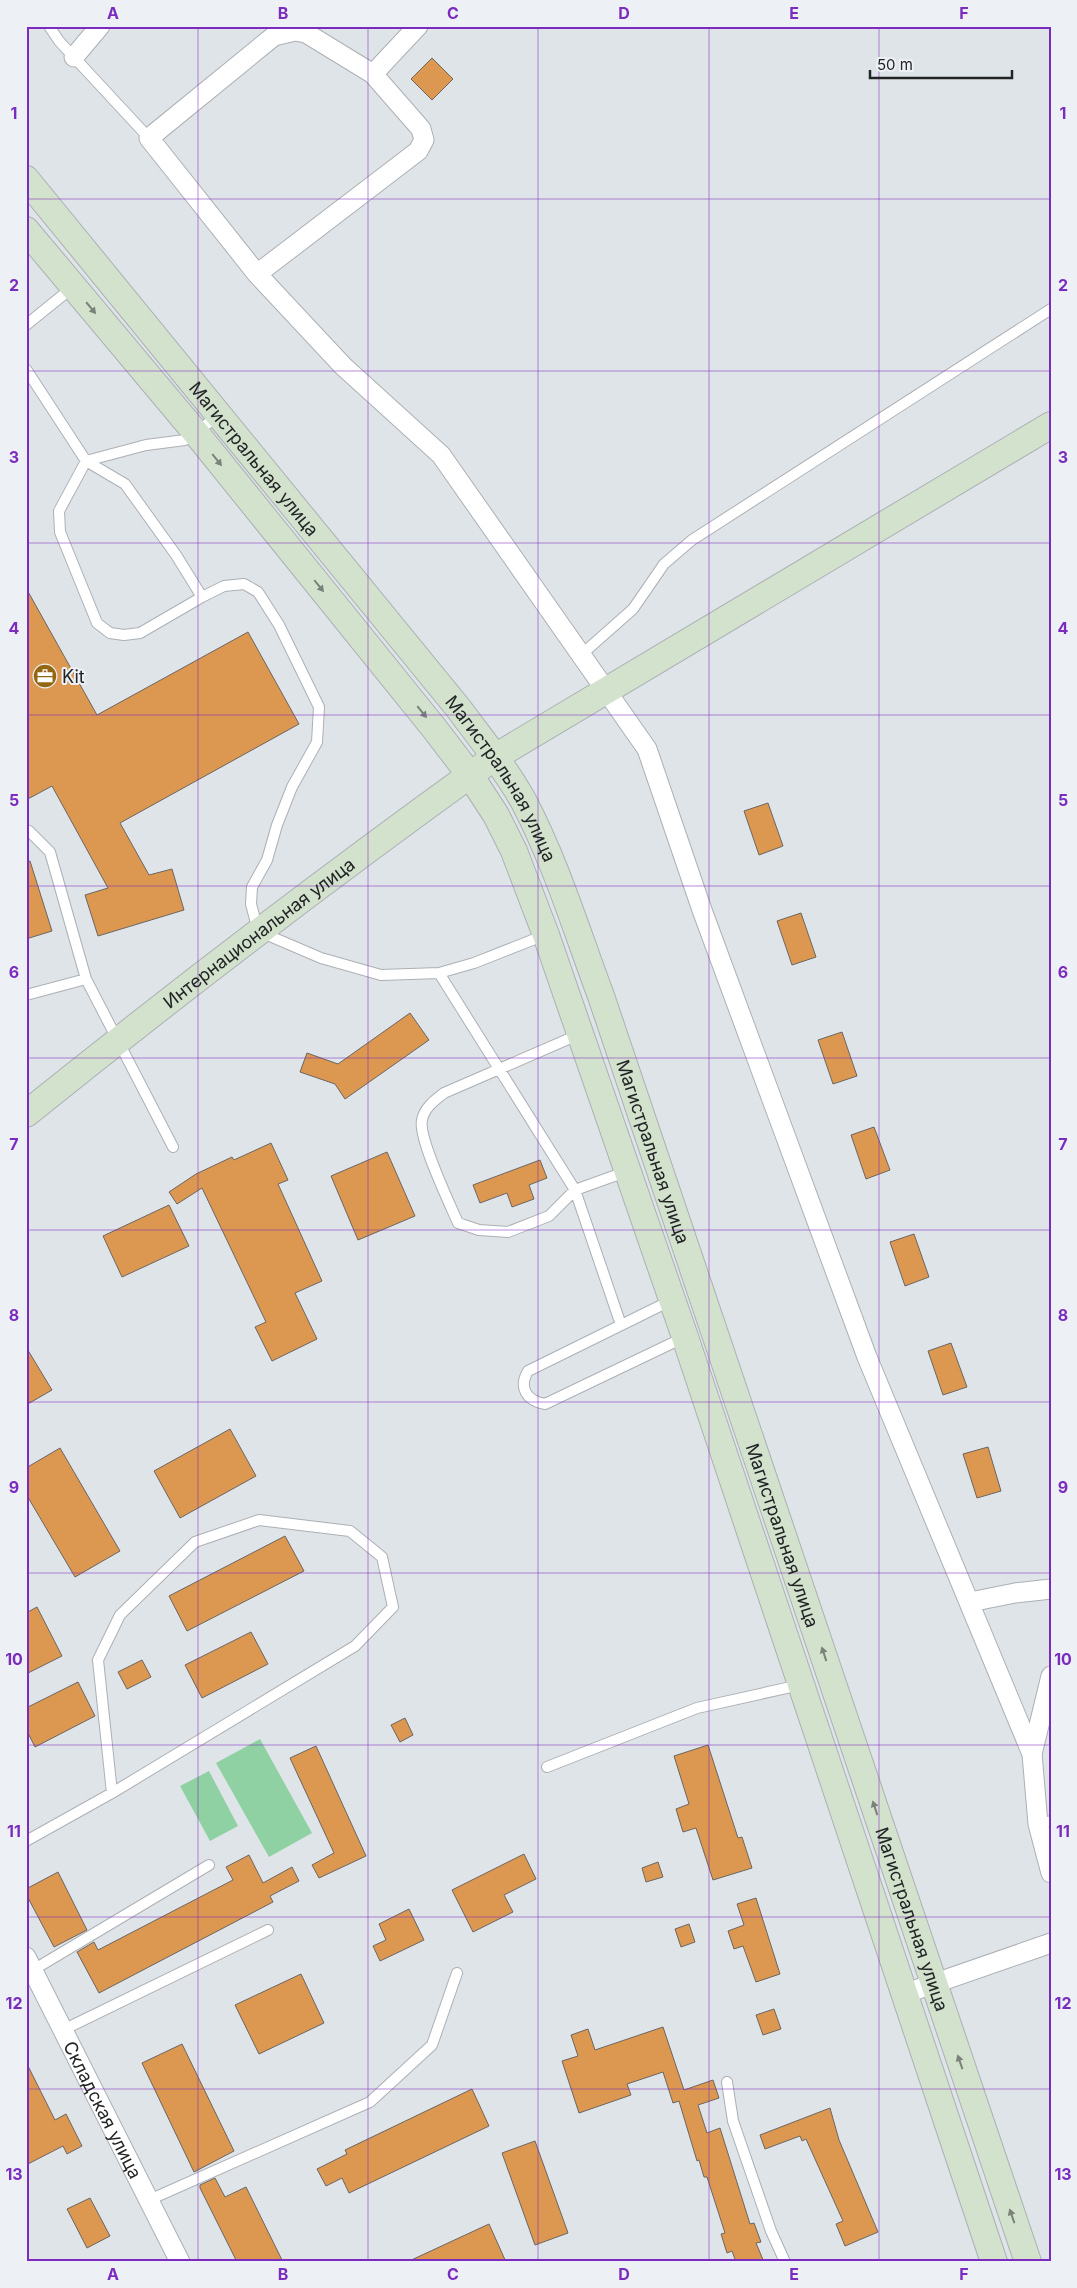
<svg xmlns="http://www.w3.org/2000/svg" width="1077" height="2288" font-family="Inter,sans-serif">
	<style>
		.green { fill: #8fd1a2 }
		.building { fill: #dc9751; stroke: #6b6662 }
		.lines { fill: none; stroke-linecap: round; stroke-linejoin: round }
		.lane-casing { stroke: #acb0b5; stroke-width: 12 }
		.street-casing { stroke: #acb0b5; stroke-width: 21 }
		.secondary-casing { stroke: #acb0b5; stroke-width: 28 }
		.lane { stroke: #fff; stroke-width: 10 }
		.street { stroke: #fff; stroke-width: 19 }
		.secondary { stroke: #d3e2cd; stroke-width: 26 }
		.oneway { fill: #7a837a }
		.grid { fill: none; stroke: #7b2cbf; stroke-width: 1; stroke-opacity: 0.55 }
		.labels { text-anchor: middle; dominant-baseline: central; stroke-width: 4; stroke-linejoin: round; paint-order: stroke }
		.street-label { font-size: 18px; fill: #222426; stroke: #edf1f6 }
		.poi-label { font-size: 18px; fill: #222426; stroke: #edf1f6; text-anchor: start }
		.neatline { fill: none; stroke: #7b2cbf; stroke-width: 2 }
		.grid-label { font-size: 16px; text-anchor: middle; font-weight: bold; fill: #7b2cbf }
	</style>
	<rect width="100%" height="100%" fill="#dfe4e9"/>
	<path class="green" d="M260 1739 312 1833 269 1857 216 1763Z
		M209 1771 238 1826 210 1841 180 1786Z"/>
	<path class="building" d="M432 58 453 79 432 100 411 79Z
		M26 588 97 715 248 632 299 724 120 823 149 875 172 869 184 910 98 936 85 895 108 888 52 786 26 800Z
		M768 803 783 846 759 855 744 811Z
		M30 861 52 931 26 939V862Z
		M801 913 816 957 792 965 777 921Z
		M410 1013 429 1040 345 1099 335 1084 300 1072 307 1053 338 1064Z
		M842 1032 857 1076 833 1084 818 1040Z
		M874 1127 890 1170 866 1179 851 1135Z
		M271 1143 288 1180 278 1184 322 1281 295 1293 317 1339 272 1361 255 1327 266 1322 202 1188 177 1204 169 1192 196 1174 232 1157 234 1160Z
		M387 1152 415 1216 358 1240 331 1176Z
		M540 1160 547 1178 529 1185 534 1199 512 1207 507 1193 480 1203 473 1185Z
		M169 1205 189 1246 122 1277 103 1236Z
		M914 1234 929 1277 905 1286 890 1242Z
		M951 1343 967 1387 943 1395 928 1351Z
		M26 1347 52 1390 26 1405Z
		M230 1429 256 1476 180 1518 154 1471Z
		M988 1447 1001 1491 977 1498 963 1454Z
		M60 1448 120 1551 75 1577 26 1494V1468Z
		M285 1536 304 1571 187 1631 169 1596Z
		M37 1607 62 1656 26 1674V1613Z
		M251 1632 268 1664 202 1698 185 1665Z
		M142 1660 151 1677 127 1689 118 1672Z
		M78 1682 95 1716 35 1747 26 1729V1708Z
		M405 1718 413 1735 400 1742 391 1725Z
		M708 1745 738 1838 742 1837 752 1868 713 1880 696 1828 683 1832 676 1809 689 1804 674 1756Z
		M316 1746 366 1856 319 1878 312 1865 334 1853 290 1758Z
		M524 1854 536 1879 504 1895 513 1912 473 1932 452 1890Z
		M249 1855 263 1883 292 1867 299 1881 270 1896 273 1902 99 1993 77 1952 94 1942 98 1950 233 1880 226 1867Z
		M658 1862 663 1877 646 1882 642 1868Z
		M58 1872 87 1930 54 1947 26 1894V1889Z
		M756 1898 780 1974 756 1982 743 1946 734 1949 728 1931 744 1925 737 1904Z
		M409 1909 424 1940 380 1961 373 1946 386 1940 379 1924Z
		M689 1924 695 1942 681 1947 675 1929Z
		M301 1974 324 2023 259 2054 235 2005Z
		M774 2009 781 2029 763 2035 756 2015Z
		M663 2027 684 2090 713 2080 719 2098 698 2105 707 2133 720 2128 750 2224 754 2223 761 2242 756 2243 764 2262H736L732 2251 727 2253 721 2234 725 2233 707 2177H704L699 2160 697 2161 679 2101 673 2103 663 2072 627 2084 631 2095 579 2113 562 2061 578 2056 571 2035 588 2029 595 2050Z
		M182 2044 234 2151 194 2172 142 2063Z
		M26 2062 55 2120 66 2114 82 2146 67 2154 63 2146 26 2165Z
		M472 2089 489 2126 349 2193 342 2178 326 2186 317 2169 347 2154 345 2150Z
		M830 2108 839 2140 878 2232 845 2246 836 2224 843 2221 806 2139 802 2141 800 2136 765 2149 760 2135Z
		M535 2141 568 2233 535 2245 502 2153Z
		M215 2178 225 2197 246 2187 283 2262H237L200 2188V2185Z
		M90 2198 110 2236 87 2248 67 2209Z
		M489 2224 506 2262H407Z"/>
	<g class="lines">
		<g class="lane-casing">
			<path id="lane" d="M49 26 59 41 149 138
				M26 325 73 287
				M26 369 86 461 125 484 176 555 202 597
				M218 416 185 440 146 445 86 461 59 511 60 532 97 623 110 633 124 635 140 633 202 597 224 586 244 584 258 592 279 625 319 707 317 742 292 787 277 825 267 860 252 887 251 904 258 931 321 958 381 975 439 973 474 963 545 935
				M581 655 633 609 664 564 692 540 1051 309
				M26 831H29L50 852 86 979 173 1147
				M439 973 575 1190 621 1325
				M26 995 86 979
				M580 1034 444 1093C435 1100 424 1108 422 1120 418 1138 449 1202 458 1223L479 1230 508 1232 549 1216 575 1190 628 1171
				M672 1300 528 1371C518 1388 527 1401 545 1404L685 1337
				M547 1767 697 1708 800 1685
				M1038 1824 1051 1821
				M26 1841 112 1793 355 1646 393 1607 382 1557 350 1531 259 1520 195 1542 120 1615 98 1660 112 1793
				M33 1970 209 1865
				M63 2030 268 1930
				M727 2082 733 2121 771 2231 785 2262
				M149 2200 370 2102 432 2045 457 1973"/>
		</g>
		<g class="street-casing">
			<g id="street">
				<path d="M74 57 100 26"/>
				<path d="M373 74 418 26"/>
				<path d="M257 274 418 151 424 140 421 129 373 74 306 33 295 31 274 36 149 138 257 274 343 366 441 455 647 749 702 910 867 1357 1032 1754 1038 1824 1051 1873"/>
				<path d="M970 1602 1015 1593 1051 1589"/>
				<path d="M1032 1754 1051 1676"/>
				<path id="s1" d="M26 1957 180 2262"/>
				<path d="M904 1994 1051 1943"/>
			</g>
		</g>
		<g class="secondary-casing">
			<g id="secondary">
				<path id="s2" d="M26 179 459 709C481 739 506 769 524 802 556 863 577 932 601 996L1028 2262"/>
				<path d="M26 230 196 433 434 728 470 775 496 815 514 851 546 935 685 1337 994 2262"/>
				<path id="s3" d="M26 1114C179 991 335 872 495 757L1051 425"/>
			</g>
		</g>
		<use href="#lane" class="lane"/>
		<use href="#street" class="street"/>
		<use href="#secondary" class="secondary"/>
	</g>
	<defs><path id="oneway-solid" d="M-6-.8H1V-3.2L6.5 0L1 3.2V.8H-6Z" transform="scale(1.25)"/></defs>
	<g class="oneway">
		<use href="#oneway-solid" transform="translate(91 308) rotate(50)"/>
		<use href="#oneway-solid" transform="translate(217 460) rotate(51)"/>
		<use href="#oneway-solid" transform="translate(319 586) rotate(51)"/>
		<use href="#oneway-solid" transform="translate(422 712) rotate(51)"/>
		<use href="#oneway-solid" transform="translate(824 1654) rotate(-108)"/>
		<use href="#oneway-solid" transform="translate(875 1808) rotate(-108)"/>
		<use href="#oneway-solid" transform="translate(960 2062) rotate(-109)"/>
		<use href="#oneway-solid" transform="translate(1012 2216) rotate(-109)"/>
	</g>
	<path class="grid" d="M198 26V2262M368 26V2262M538 26V2262M709 26V2262M879 26V2262M26 199H1051M26 371H1051M26 543H1051M26 715H1051M26 886H1051M26 1058H1051M26 1230H1051M26 1402H1051M26 1573H1051M26 1745H1051M26 1917H1051M26 2089H1051"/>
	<defs>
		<g id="office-disc" transform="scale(1.25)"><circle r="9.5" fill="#936712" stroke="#edf1f6"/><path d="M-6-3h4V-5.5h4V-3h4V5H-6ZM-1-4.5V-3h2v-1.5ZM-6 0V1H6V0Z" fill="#fff"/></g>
	</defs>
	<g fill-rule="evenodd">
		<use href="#office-disc" x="45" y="676"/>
	</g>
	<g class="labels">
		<g class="street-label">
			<text stroke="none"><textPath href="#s2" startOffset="361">Магистральная улица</textPath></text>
			<text stroke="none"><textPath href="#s2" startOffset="766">Магистральная улица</textPath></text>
			<text stroke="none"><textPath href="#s3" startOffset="295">Интернациональная улица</textPath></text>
			<text stroke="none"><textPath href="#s2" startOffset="1171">Магистральная улица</textPath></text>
			<text stroke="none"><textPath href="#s2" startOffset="1576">Магистральная улица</textPath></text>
			<text stroke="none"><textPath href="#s2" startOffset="1981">Магистральная улица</textPath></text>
			<text stroke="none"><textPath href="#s1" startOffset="171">Складская улица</textPath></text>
		</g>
		<g class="poi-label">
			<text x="62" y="676">Kit</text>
		</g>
	</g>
	<rect width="1077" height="2288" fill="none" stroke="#edf1f6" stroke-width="55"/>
	<path d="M870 70v8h142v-8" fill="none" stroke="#222426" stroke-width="2.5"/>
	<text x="877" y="70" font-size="15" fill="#222426" stroke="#edf1f6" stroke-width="4" paint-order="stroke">50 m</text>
	<rect x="28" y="28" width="1022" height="2232" class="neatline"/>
	<g class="grid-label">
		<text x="113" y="19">A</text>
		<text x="283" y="19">B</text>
		<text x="453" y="19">C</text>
		<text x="624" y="19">D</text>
		<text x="794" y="19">E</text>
		<text x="964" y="19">F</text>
		<text x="14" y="119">1</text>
		<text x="1063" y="119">1</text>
		<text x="14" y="291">2</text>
		<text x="1063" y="291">2</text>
		<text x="14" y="463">3</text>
		<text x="1063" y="463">3</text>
		<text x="14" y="634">4</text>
		<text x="1063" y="634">4</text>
		<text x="14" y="806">5</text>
		<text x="1063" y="806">5</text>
		<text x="14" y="978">6</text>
		<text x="1063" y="978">6</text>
		<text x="14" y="1150">7</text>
		<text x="1063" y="1150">7</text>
		<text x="14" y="1321">8</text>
		<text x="1063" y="1321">8</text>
		<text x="14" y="1493">9</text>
		<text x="1063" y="1493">9</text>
		<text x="14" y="1665">10</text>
		<text x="1063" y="1665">10</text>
		<text x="14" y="1837">11</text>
		<text x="1063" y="1837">11</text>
		<text x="14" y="2009">12</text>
		<text x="1063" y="2009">12</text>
		<text x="14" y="2180">13</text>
		<text x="1063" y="2180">13</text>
		<text x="113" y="2280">A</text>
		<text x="283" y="2280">B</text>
		<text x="453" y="2280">C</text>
		<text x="624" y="2280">D</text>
		<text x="794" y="2280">E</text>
		<text x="964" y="2280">F</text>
	</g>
</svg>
